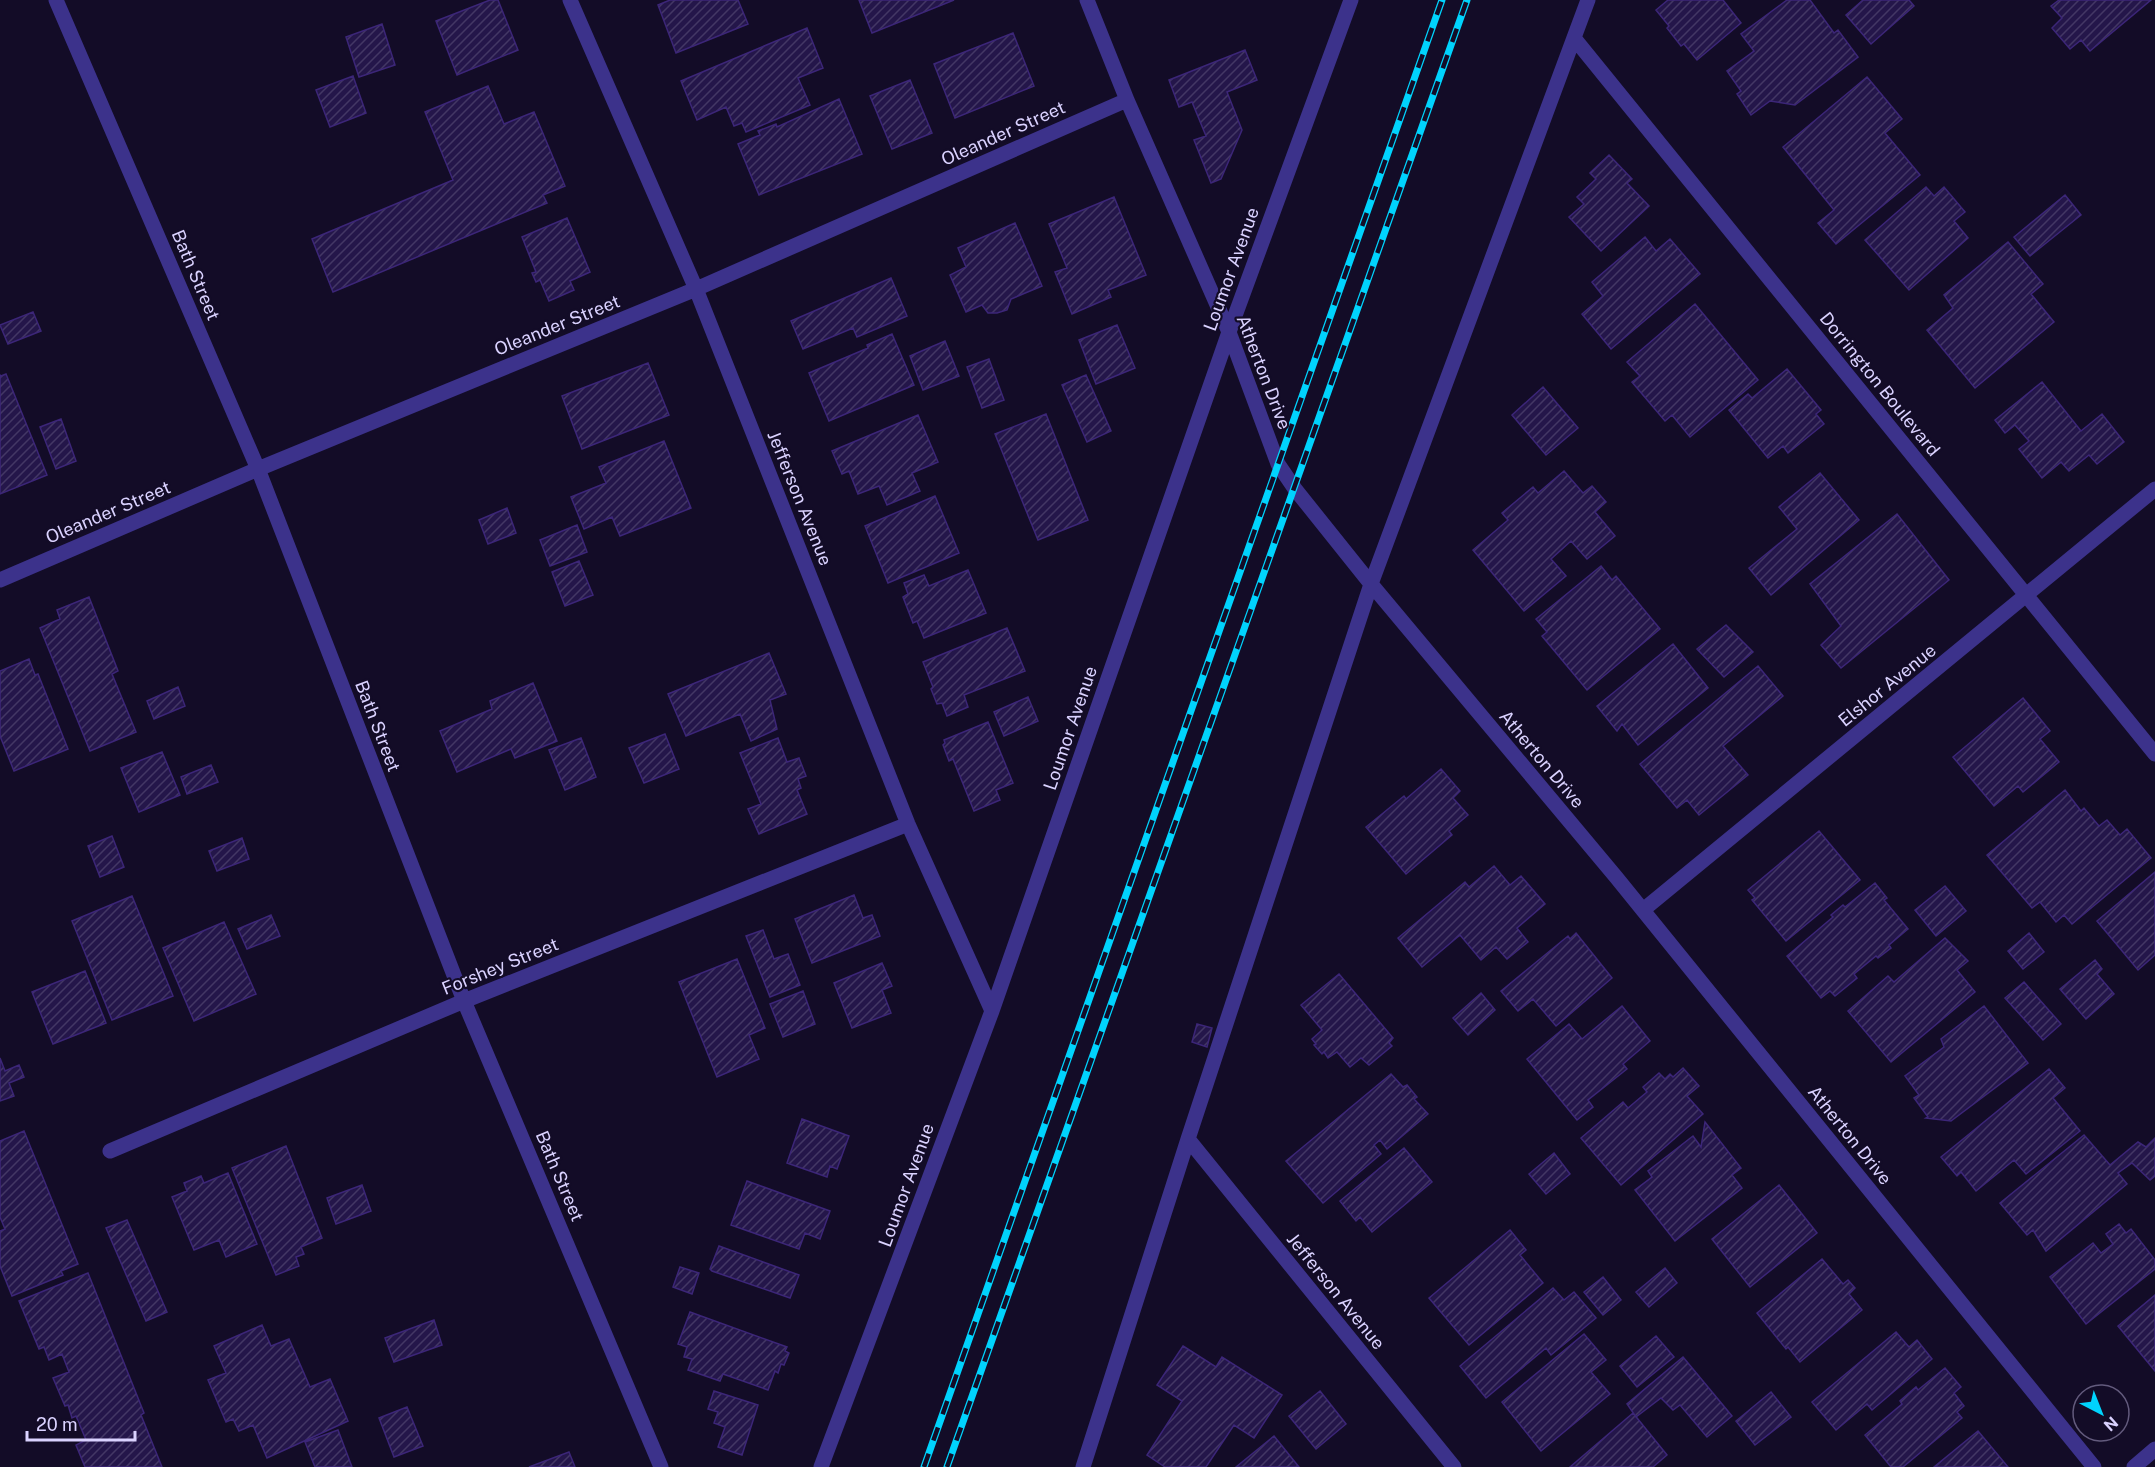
<svg xmlns="http://www.w3.org/2000/svg" width="2155" height="1467" font-family="'Public Sans',sans-serif">
	<style>
		.building { fill: url(#building-hatch); stroke: #3c2678; stroke-width: 1.5 }
		.lines { fill: none; stroke-linecap: round; stroke-linejoin: round }
		.minor { stroke: #3c328b; stroke-width: 15 }
		.rail-casing { stroke: #00d3fd; stroke-width: 7 }
		.rail { stroke: #130c27; stroke-width: 4.5; stroke-dasharray: 14; stroke-linecap: butt }
		.labels { text-anchor: middle; dominant-baseline: central; stroke-width: 4.5; stroke-linejoin: round; paint-order: stroke }
		.street-label { font-size: 18px; fill: #dad2ff; stroke: #130c27 }
	</style>
	<defs>
		<pattern id="building-hatch" width="6" height="6" patternUnits="userSpaceOnUse" patternTransform="scale(1.5)"><rect width="6" height="6" fill="#24164a"/><path d="M-1 1l2-2M0 6l6-6M5 7l2-2" fill="none" stroke="#433765"/></pattern>
	</defs>
	<rect width="100%" height="100%" fill="#130c27"/>
	<path class="building" d="M490 0H498L518 50 457 75 436 21Z
		M670 0H738L748 24 676 53 658 5Z
		M859 0H954L872 33Z
		M1668 0H1723L1741 23 1697 60 1684 44 1681 46 1667 28 1669 26 1656 10Z
		M1787 0H1810L1834 33 1838 30 1858 57 1795 105 1770 101 1751 115 1737 94 1741 91 1727 71 1754 51 1741 34Z
		M1863 0H1909L1914 6 1871 44 1846 15Z
		M2059 0H2151L2090 51 2081 40 2070 49 2052 28 2062 18 2051 6Z
		M382 24 395 65 359 77 346 37Z
		M807 28 823 68 798 78 810 105 746 132 742 123 734 126 726 107 697 120 681 81Z
		M1013 33 1034 86 955 118 934 64Z
		M1245 50 1257 80 1227 92 1242 130 1221 179 1211 183 1194 140 1206 136 1192 102 1179 107 1169 80Z
		M353 76 366 113 330 127 316 90Z
		M1867 77 1902 119 1885 133 1920 175 1836 244 1818 223 1834 210 1783 147Z
		M910 80 932 133 892 149 870 96Z
		M488 86 504 124 534 112 565 186 543 195 547 203 333 292 312 239 453 180 425 112Z
		M839 99 862 154 759 195 738 144 760 135 758 131 776 124 777 127Z
		M1609 155 1632 179 1627 183 1649 206 1601 251 1569 217 1584 204 1577 197 1596 179 1590 173Z
		M1926 187 1934 196 1944 187 1965 212 1954 221 1968 238 1909 290 1865 240Z
		M2065 195 2081 215 2030 256 2014 237Z
		M1114 197 1146 275 1108 290 1111 297 1072 314 1055 272 1067 268 1049 224Z
		M567 218 590 272 570 281 574 290 549 301 540 280 536 282 532 273 536 272 522 237Z
		M1015 223 1042 286 1011 299 1007 310 997 313H988L982 305 966 312 950 275 966 267 958 248Z
		M1645 237 1656 251 1670 239 1700 274 1611 349 1582 314 1603 296 1592 282Z
		M2008 242 2043 284 2031 294 2054 322 1975 388 1927 330 1953 308 1944 295Z
		M891 278 907 316 857 337 853 328 803 349 791 321Z
		M1695 304 1758 380 1690 437 1672 415 1665 421 1632 382 1640 376 1627 362Z
		M33 312 41 331 8 344 0 325Z
		M1117 325 1135 368 1096 384 1079 340Z
		M892 334 914 385 829 421 809 373 868 348 867 345Z
		M945 341 959 376 923 390 910 356Z
		M989 359 1004 400 982 408 967 367Z
		M648 363 669 415 582 449 562 396Z
		M1787 369 1821 410 1816 414 1824 424 1788 453 1783 446 1768 458 1729 410 1748 394 1752 398Z
		M6 374 47 475 0 494V375L1 376Z
		M1086 375 1111 431 1087 442 1062 385Z
		M2042 382 2081 431 2102 414 2124 442 2097 464 2089 455 2069 471 2061 462 2042 478 2019 449 2029 441 2015 425 2005 433 1995 420Z
		M1543 387 1578 428 1546 455 1512 415Z
		M1046 414 1088 520 1038 540 995 434Z
		M918 415 938 462 912 473 920 491 887 505 879 486 858 494 849 471 842 474 832 451Z
		M61 419 76 461 56 469 40 427Z
		M664 441 691 508 620 536 612 517 584 529 571 497 606 483 599 467Z
		M1564 471 1583 493 1592 486 1606 502 1595 512 1615 536 1587 559 1571 541 1551 559 1566 576 1524 611 1473 550 1508 520 1502 513 1533 487 1538 493Z
		M1820 473 1859 520 1771 595 1749 568 1797 529 1779 507Z
		M935 496 959 553 888 583 865 526Z
		M507 508 516 533 488 544 479 520Z
		M1897 514 1949 580 1841 668 1821 645 1841 626 1810 584Z
		M577 525 587 552 550 566 540 540Z
		M579 561 593 595 565 606 552 572Z
		M1601 566 1612 580 1616 576 1660 629 1587 690 1542 636 1547 632 1536 619Z
		M968 570 986 613 924 638 917 621 913 623 903 597 908 594 904 583 924 575 929 586Z
		M89 597 118 671 112 674 136 732 90 751 40 628 60 619 57 610Z
		M1726 625 1753 652 1724 677 1697 649Z
		M1007 628 1025 671 964 695 968 707 947 716 942 703 937 704 931 689 933 687 923 662Z
		M1673 644 1708 688 1638 745 1622 724 1617 731 1597 706Z
		M769 653 786 694 770 700 777 729 751 741 740 714 686 736 668 694Z
		M29 659 35 675 38 674 68 749 14 771 0 736V671Z
		M1758 666 1783 696 1723 746 1748 775 1699 815 1687 800 1677 808 1640 764Z
		M533 683 557 741 515 758 511 749 457 772 440 731 492 709 490 701Z
		M178 687 185 706 154 719 147 701Z
		M1028 697 1038 721 1004 736 994 712Z
		M2023 698 2050 731 2040 739 2059 762 2023 792 2018 786 1994 806 1953 757Z
		M988 722 1013 783 996 790 1000 800 974 811 953 759 949 761 943 745 945 743 944 740Z
		M665 734 679 769 644 783 629 748Z
		M581 738 596 777 565 790 549 750Z
		M778 738 787 762 799 758 806 776 798 779 801 788 797 790 807 814 759 834 748 809 761 804 740 753Z
		M162 752 180 795 139 812 121 768Z
		M211 765 218 782 187 794 181 777Z
		M1441 769 1460 791 1453 798 1468 815 1449 831 1452 835 1406 874 1366 827 1404 796 1406 799Z
		M2065 790 2081 811 2084 808 2099 826 2107 820 2120 835 2127 829 2151 858 2072 924 2064 915 2056 922 2040 902 2032 908 1987 855Z
		M1819 831 1860 880 1786 941 1752 900 1755 898 1748 890Z
		M112 836 124 867 100 877 88 846Z
		M242 838 249 859 217 871 209 851Z
		M1494 866 1510 885 1521 876 1545 904 1517 928 1528 942 1507 959 1496 947 1481 960 1460 935 1422 967 1398 938 1465 882 1469 887Z
		M2155 872V955L2138 970 2097 921Z
		M1875 883 1887 898 1884 900 1908 929 1889 945 1891 948 1878 958 1876 956 1854 974 1857 978 1835 996 1830 991 1821 998 1787 956 1833 917 1831 915 1843 905 1845 907Z
		M1945 886 1966 911 1936 936 1915 910Z
		M854 895 863 918 872 915 880 936 812 963 795 919Z
		M132 896 173 996 112 1020 72 921Z
		M271 915 280 936 247 949 238 929Z
		M224 922 256 994 194 1021 163 948Z
		M763 930 774 959 788 954 800 985 770 997 746 936Z
		M1576 933 1612 978 1556 1026 1533 999 1518 1011 1501 991 1568 936 1570 939Z
		M2029 933 2044 952 2023 969 2008 951Z
		M1945 938 1968 961 1957 970 1975 992 1891 1062 1848 1011 1888 976 1894 982Z
		M737 959 765 1028 749 1035 759 1059 717 1077 679 982Z
		M2095 960 2102 969 2097 974 2114 994 2086 1019 2060 989Z
		M882 963 892 986 882 990 891 1013 852 1028 834 983Z
		M85 971 106 1023 53 1044 32 992Z
		M1339 974 1393 1038 1389 1043 1392 1046 1369 1065 1361 1058 1350 1067 1337 1052 1328 1058 1324 1052 1322 1054 1314 1045 1316 1044 1312 1039 1322 1030 1301 1005Z
		M2024 982 2061 1024 2043 1040 2005 998Z
		M803 991 815 1024 783 1037 770 1004Z
		M1481 993 1495 1010 1468 1035 1453 1018Z
		M1622 1006 1650 1041 1623 1064 1627 1069 1588 1100 1593 1107 1577 1120 1527 1059 1569 1024 1582 1039Z
		M1984 1006 2028 1063 1951 1121 1926 1118 1928 1117 1914 1098 1919 1095 1905 1076 1944 1047 1941 1039Z
		M1197 1024 1212 1028 1207 1047 1192 1042Z
		M0 1058 5 1071 19 1065 24 1077 9 1083 14 1096 0 1101Z
		M1683 1068 1699 1086 1687 1096 1703 1114 1621 1185 1581 1138 1623 1102 1628 1108 1647 1092 1643 1087 1659 1073 1665 1079 1670 1074 1673 1077Z
		M2049 1069 2065 1088 2053 1098 2080 1131 2026 1174 2014 1160 1976 1191 1961 1172 1957 1176 1941 1157Z
		M1391 1074 1403 1087 1407 1085 1417 1097 1414 1099 1428 1114 1387 1149 1380 1140 1374 1145 1381 1154 1323 1203 1286 1161Z
		M802 1119 849 1136 837 1169 830 1166 827 1177 787 1163Z
		M1705 1122 1741 1168 1732 1175 1742 1188 1675 1241 1635 1190 1652 1177 1648 1171 1693 1136 1701 1147Z
		M24 1131 78 1264 61 1271 63 1275 12 1296 0 1266V1231L5 1229 0 1217V1141Z
		M2084 1135 2110 1165 2138 1142 2146 1147 2155 1138V1176L2150 1180 2132 1163 2118 1173 2127 1184 2046 1251 2033 1230 2027 1235 2000 1203Z
		M286 1146 322 1238 301 1247 304 1254 296 1257 299 1266 276 1275 232 1168Z
		M1404 1148 1432 1182 1372 1232 1360 1217 1356 1221 1340 1201Z
		M1554 1153 1570 1174 1546 1194 1529 1174Z
		M228 1173 257 1244 226 1257 219 1240 194 1250 172 1197 187 1191 184 1183 201 1176 204 1183Z
		M747 1181 830 1211 820 1239 805 1233 799 1249 731 1225Z
		M362 1185 371 1211 336 1224 327 1198Z
		M1779 1185 1817 1233 1750 1287 1712 1239Z
		M127 1220 167 1312 146 1321 106 1228Z
		M2119 1224 2126 1233 2131 1229 2155 1260V1269L2086 1324 2050 1277 2093 1243 2101 1253 2113 1244 2106 1234Z
		M1510 1230 1526 1250 1520 1255 1543 1283 1469 1345 1429 1298Z
		M719 1246 799 1275 790 1298 712 1271 710 1269Z
		M1822 1259 1843 1284 1848 1280 1855 1288 1849 1294 1862 1310 1800 1362 1788 1347 1786 1349 1757 1313Z
		M680 1267 699 1273 692 1294 673 1287Z
		M1665 1268 1677 1283 1649 1307 1636 1292Z
		M88 1273 144 1413 141 1415 162 1467H85L76 1445 86 1440 76 1416 72 1418 68 1405 65 1406 53 1378 69 1372 62 1354 49 1360 44 1347 39 1349 19 1301Z
		M1603 1277 1621 1300 1603 1315 1584 1292Z
		M1553 1288 1564 1300 1574 1292 1596 1318 1551 1355 1546 1348 1486 1398 1460 1366Z
		M2155 1295V1371L2118 1326Z
		M690 1312 787 1347 785 1351 789 1353 784 1365 781 1364 778 1373 775 1371 768 1390 723 1374 720 1381 688 1370 692 1359 684 1357 687 1347 678 1344Z
		M434 1320 442 1345 394 1362 385 1338Z
		M262 1325 271 1346 289 1339 310 1387 330 1379 348 1421 267 1458 253 1425 239 1431 233 1419 226 1422 208 1380 226 1373 214 1346Z
		M1896 1332 1909 1347 1917 1340 1932 1359 1872 1410 1867 1404 1836 1430 1812 1402Z
		M1584 1334 1606 1360 1591 1372 1610 1394 1541 1451 1502 1402Z
		M1656 1336 1674 1357 1637 1387 1620 1366Z
		M1183 1346 1216 1367 1222 1357 1282 1395 1254 1438 1234 1425 1206 1467H1165L1147 1455 1182 1401 1157 1385Z
		M1683 1357 1732 1416 1707 1437 1680 1405 1673 1410 1661 1398 1636 1417 1627 1404Z
		M1945 1368 1961 1387 1954 1393 1964 1406 1957 1412 1962 1418 1903 1467H1891L1865 1435 1902 1404 1900 1401 1916 1387 1918 1390Z
		M714 1391 758 1405 742 1455 718 1447 725 1427 714 1423 718 1412 708 1409Z
		M1320 1391 1346 1424 1316 1449 1289 1416Z
		M1771 1392 1791 1417 1755 1445 1736 1421Z
		M407 1407 423 1446 394 1457 379 1418Z
		M1633 1413 1667 1455 1653 1467H1570Z
		M338 1430 352 1467H315L305 1442Z
		M1978 1431 2008 1467H1934Z
		M1274 1436 1299 1467H1236Z
		M569 1452 575 1467H529Z"/>
	<g class="lines">
		<path class="minor" d="M56 0 258 469 464 1001 661 1467
			M570 0 696 289 908 824 992 1011
			M1087 0 1127 100 1229 332 1278 464 1295 489 1371 584 1616 877 2094 1467
			M1574 38 2155 754
			M0 580 258 469 696 289 1127 100
			M1643 910 2155 489
			M1188 1139 1454 1467
			M110 1151 464 1001 908 824
			M821 1467 992 1011 1229 332 1351 0
			M1083 1467 1188 1139 1371 584 1588 0
			M2134 1467 2155 1449"/>
		<g class="rail-casing">
			<path id="rail" d="M924 1467 1442 0
				M947 1467 1467 0"/>
		</g>
		<use href="#rail" class="rail"/>
	</g>
	<g class="labels">
		<g class="street-label">
			<text transform="translate(1003 133) rotate(-24)">Oleander Street</text>
			<text transform="translate(1231 269) rotate(-70)">Loumor Avenue</text>
			<text transform="translate(196 275) rotate(67)">Bath Street</text>
			<text transform="translate(557 325) rotate(-22)">Oleander Street</text>
			<text transform="translate(1264 372) rotate(69)">Atherton Drive</text>
			<text transform="translate(1880 384) rotate(51)">Dorrington Boulevard</text>
			<text transform="translate(800 498) rotate(68)">Jefferson Avenue</text>
			<text transform="translate(108 512) rotate(-23)">Oleander Street</text>
			<text transform="translate(1887 685) rotate(-39)">Elshor Avenue</text>
			<text transform="translate(378 726) rotate(69)">Bath Street</text>
			<text transform="translate(1070 728) rotate(-71)">Loumor Avenue</text>
			<text transform="translate(1542 759) rotate(50)">Atherton Drive</text>
			<text transform="translate(500 966) rotate(-22)">Forshey Street</text>
			<text transform="translate(1850 1135) rotate(51)">Atherton Drive</text>
			<text transform="translate(560 1176) rotate(67)">Bath Street</text>
			<text transform="translate(906 1185) rotate(-70)">Loumor Avenue</text>
			<text transform="translate(1336 1291) rotate(51)">Jefferson Avenue</text>
		</g>
	</g>
	<g transform="translate(2101 1413) rotate(138)"><circle r="28" fill="#130c27" stroke="#635b7d" stroke-width="1.5"/>
	<path d="M0-4.5L10 22L0 15L-10 22Z" fill="#00d3fd"/>
	<text y="-9" font-size="16" font-weight="bold" text-anchor="middle" fill="#dad2ff">N</text>
	</g>
	<path d="M27 1431v9h108v-9" fill="none" stroke="#dad2ff" stroke-width="3"/>
	<text x="36" y="1431" font-size="18" fill="#dad2ff" stroke="#130c27" stroke-width="4.5" paint-order="stroke">20 m</text>
</svg>
